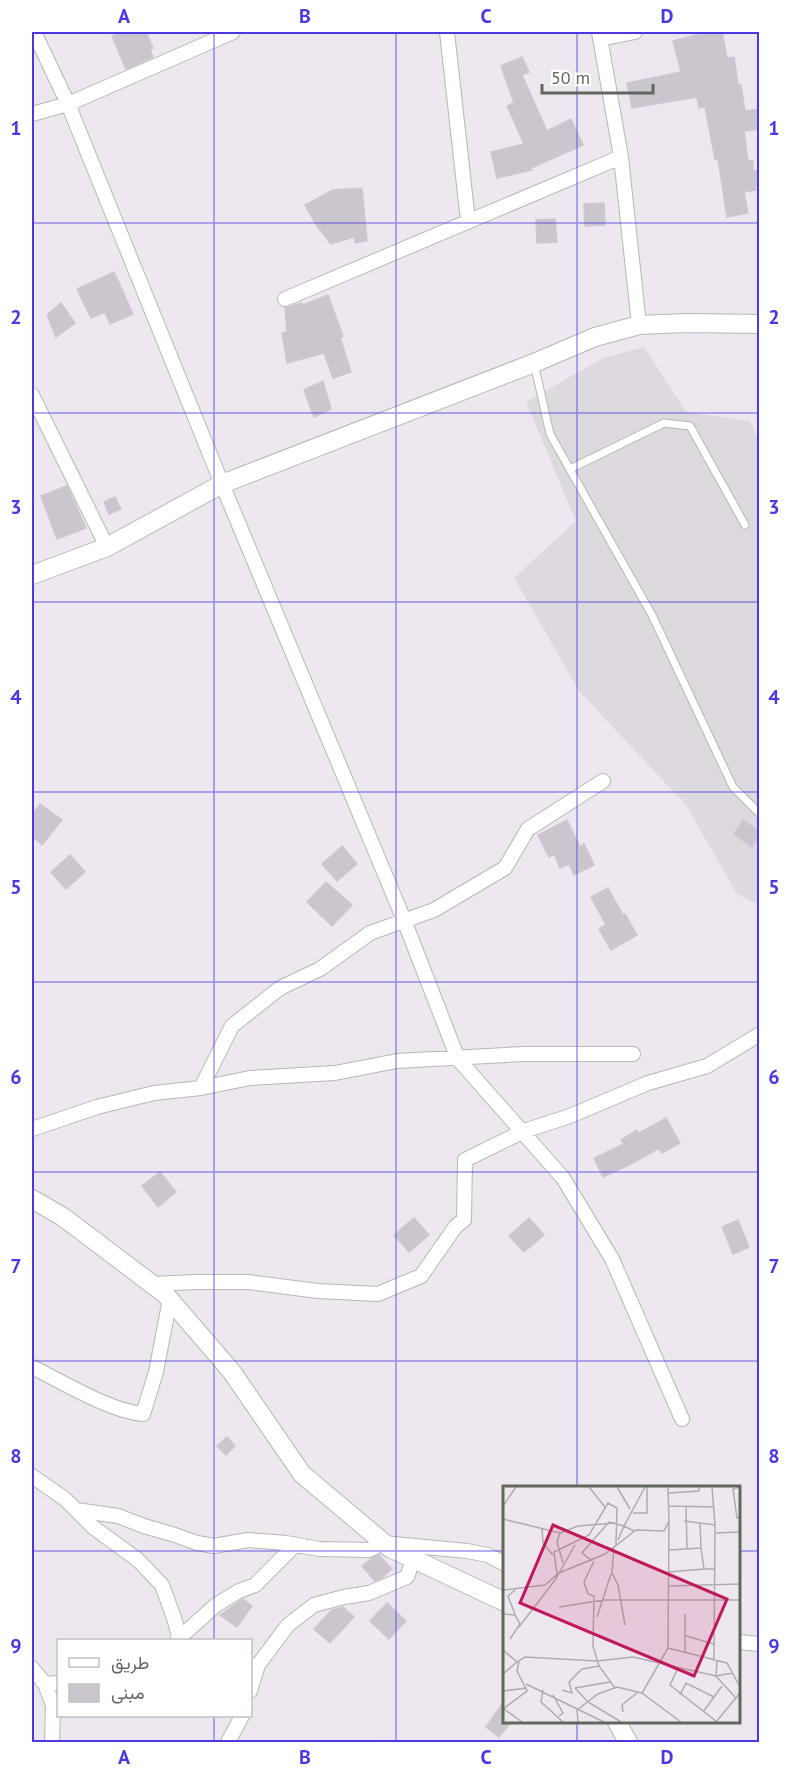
<svg xmlns="http://www.w3.org/2000/svg" width="791" height="1774" font-family="'PT Sans',Vazirmatn,sans-serif">
	<style>
		.industrial { fill: #ddd9df }
		.building { fill: #cbc5ce; stroke: #d0c5d5; stroke-width: 1.5 }
		.lines { fill: none; stroke-linecap: round; stroke-linejoin: round }
		.service-casing { stroke: #b4b9b2; stroke-width: 9 }
		.minor-casing { stroke: #b4b9b2; stroke-width: 16 }
		.tertiary-casing { stroke: #b4b9b2; stroke-width: 20 }
		.service { stroke: #fff; stroke-width: 7 }
		.minor { stroke: #fff; stroke-width: 14 }
		.tertiary { stroke: #fff; stroke-width: 18 }
		.grid { fill: none; stroke: #4a38e5; stroke-width: 1.5; stroke-opacity: 0.55 }
		.inset-road { fill: none; stroke: #aeacad; stroke-width: 1.5 }
		.view { fill: #c2185b; fill-opacity: 0.15; stroke: #c2185b; stroke-width: 3 }
		.inset-edge { fill: none; stroke: #62675e; stroke-width: 3 }
		.neatline { fill: none; stroke: #4a38e5; stroke-width: 2 }
		.grid-label { font-size: 20px; text-anchor: middle; font-weight: bold; fill: #4a38e5 }
	</style>
	<rect width="100%" height="100%" fill="#eee7f0"/>
	<path class="industrial" d="M644 347 686 412 750 421 760 443 759 905 737 894 686 805 580 692 514 578 576 521 526 402 603 358Z"/>
	<path class="building" d="M123 32H146L153 48 150 50 153 57 126 69 112 36Z
		M707 32H722L727 58 734 57 738 85H741L745 111 759 109V129L744 131 748 161H753V171L759 170V186H755L756 190 744 192 748 213 727 217 718 159H715L705 107 699 108 697 97 632 108 627 83 681 72 673 41Z
		M522 57 529 72 522 75 547 131 571 119 583 145 531 168 532 170 497 178 491 152 524 144 507 106 514 103 501 66Z
		M362 188 367 241 355 243 354 237 331 244 317 226 305 205 333 190Z
		M604 203 605 225 585 226 584 204Z
		M555 219 557 242 537 243 536 220Z
		M114 272 133 314 110 324 105 312 91 318 77 289Z
		M328 295 343 336 340 337 351 372 333 378 324 353 287 363 282 333 287 332 285 308 302 303 303 305Z
		M61 303 75 323 56 337 47 315Z
		M323 381 331 409 314 417 304 390Z
		M67 486 86 528 57 539 41 496Z
		M115 497 121 509 109 514 104 502Z
		M40 804 62 820 42 845 32 836V815Z
		M567 820 580 847 584 844 594 865 574 875 569 864 560 868 554 854 549 857 538 835Z
		M743 820 759 831V836L752 847 734 834Z
		M342 846 357 864 337 881 322 864Z
		M70 855 85 872 66 889 51 872Z
		M326 882 352 905 332 926 307 902Z
		M608 888 623 915 625 914 637 935 611 950 599 929 606 925 591 897Z
		M666 1118 680 1143 662 1153 659 1148 633 1163 603 1177 594 1158 624 1144 621 1140 637 1130 639 1133Z
		M160 1172 176 1192 158 1207 142 1186Z
		M414 1218 429 1235 409 1252 394 1235Z
		M529 1218 544 1235 524 1252 509 1236Z
		M738 1220 749 1247 733 1254 722 1227Z
		M227 1437 235 1446 226 1455 217 1446Z
		M379 1555 392 1569 382 1578 375 1581 362 1566 371 1559Z
		M243 1599 252 1606 237 1627 220 1615Z
		M387 1603 406 1621 389 1639 370 1621Z
		M343 1607 354 1617 330 1643 314 1629 332 1610Z
		M504 1701V1722H511L499 1737 486 1727Z"/>
	<g class="lines">
		<g class="service-casing">
			<path id="service" d="M534 363 550 434 652 615 733 787 760 814
				M570 469 664 423 690 426 745 525"/>
		</g>
		<g class="minor-casing">
			<path id="minor" d="M34 32 68 104 222 484 404 920 458 1059 563 1178 612 1259 682 1419
				M447 32 468 221
				M599 32 621 157 639 325
				M600 39 635 32
				M32 114 68 104 233 32
				M285 299 621 157
				M32 395 107 547
				M201 1088 250 1078 335 1073 397 1061 523 1054H633
				M32 1129 97 1107 154 1093 201 1088 232 1026 280 988 320 969 370 933 434 910 505 868 528 829 603 781
				M152 1284 196 1282H248L318 1291 378 1294 421 1276 456 1226 464 1220 465 1160 524 1131 570 1116 648 1083 707 1066 760 1034
				M32 1367C63 1382 109 1411 143 1414L156 1372 170 1299
				M32 1476 65 1499 93 1527 138 1560 162 1585 174 1618 180 1640
				M76 1510 118 1516 144 1526 175 1535 197 1543 214 1546 248 1540 286 1543 319 1549 369 1550 383 1543 467 1551 488 1555 505 1564
				M177 1640 216 1605 239 1591 255 1585 295 1545
				M738 1642 760 1644
				M250 1666 258 1665 288 1625 314 1605 344 1597 369 1593 407 1577 413 1560
				M32 1668 45 1684 58 1683
				M45 1684 53 1705 52 1742
				M250 1691 258 1665
				M228 1742 242 1716"/>
		</g>
		<g class="tertiary-casing">
			<path id="tertiary" d="M32 575 107 547 222 484 534 363 595 337 639 325 687 323 760 324
				M32 1199 63 1217 165 1294 232 1372 302 1474 390 1548 505 1602
				M617 1722 628 1742"/>
		</g>
		<use href="#service" class="service"/>
		<use href="#minor" class="minor"/>
		<use href="#tertiary" class="tertiary"/>
	</g>
	<path class="grid" d="M214 32V1640M396 32V1742M577 32V1488M32 223H760M32 413H760M32 602H760M32 792H760M32 982H760M32 1172H760M32 1361H760M32 1551H505M738 1551H760M214 1716V1742M577 1722V1742"/>
	<g transform="translate(503 1486)">
		<rect width="237" height="237" fill="#eee7f0"/>
		<path class="inset-road" d="M86 1 102 21M114 1 127 23M237 1 230 3 234 32 237 31M166 7 196 5V1M0 20 13 1M166 20 211 21M183 21 184 63M130 27H144V1M0 33 57 47M166 35 165 162 139 207 178 236M181 35 212 39 209 1M39 43 40 57 50 69M213 47 237 46M115 54 121 40 131 45M111 61 109 87 115 99 122 139M198 62 201 83H212M166 64 198 62 197 37M89 75 79 67 106 36 121 40 142 1M91 75 81 96 85 108 91 110 90 160 96 180 112 202M60 77 54 56 57 47 75 40 112 37M166 86 201 83M54 88 51 66 86 49 105 17 114 22 113 59M166 100 237 98M0 104 42 99 56 87 102 68 133 44 161 45 166 35 165 1M56 121 101 114H237M0 128 12 129 17 138 7 153M12 128 5 110 12 104M94 131 108 88M16 141 52 94 72 59M183 150 211 158M165 162 224 177 237 201M0 164 14 176M182 167V128M211 175 212 39M214 175 213 190 232 211M175 182 167 199 214 236M0 188 15 175M23 198 101 236M72 202 85 216 118 236M72 202 107 196M40 204 38 216 60 236M59 204 69 207 66 196 79 183 96 180M0 205 24 202M50 209 60 227 56 230M177 209 183 197 211 211M0 223 24 205 14 185 16 175 22 171 94 175 130 171 213 190 230 187M1 223 19 236M120 226 119 219 135 206M200 226 219 200M75 236 74 224 95 208 114 201 139 207M213 236 237 207"/>
		<path class="view" d="M50 39 224 113 191 190 17 117Z"/>
		<rect width="237" height="237" class="inset-edge"/>
	</g>
	<rect width="791" height="1774" fill="none" stroke="#ffffff" stroke-width="66"/>
	<rect x="57" y="1639" width="195" height="78" fill="#ffffff" stroke="#c0c2bf" stroke-width="1.5"/>
	<rect x="69" y="1658" width="30" height="9" fill="#ffffff" stroke="#c0c2bf" stroke-width="1.5"/>
	<text x="111" y="1669" font-size="18" fill="#62675e">طريق</text>
	<rect x="69" y="1684" width="30" height="18" fill="#cbc5ce" stroke="#c0c2bf" stroke-width="1.5"/>
	<text x="111" y="1699" font-size="18" fill="#62675e">مبنى</text>
	<path d="M542 84v9h111v-9" fill="none" stroke="#62675e" stroke-width="3"/>
	<text x="551" y="84" font-size="18" fill="#62675e" stroke="#ffffff" stroke-width="4.5" paint-order="stroke">50 m</text>
	<rect x="33" y="33" width="725" height="1708" class="neatline"/>
	<g class="grid-label">
		<text x="124" y="23">A</text>
		<text x="305" y="23">B</text>
		<text x="486" y="23">C</text>
		<text x="667" y="23">D</text>
		<text x="16" y="135">1</text>
		<text x="774" y="135">1</text>
		<text x="16" y="324">2</text>
		<text x="774" y="324">2</text>
		<text x="16" y="514">3</text>
		<text x="774" y="514">3</text>
		<text x="16" y="704">4</text>
		<text x="774" y="704">4</text>
		<text x="16" y="894">5</text>
		<text x="774" y="894">5</text>
		<text x="16" y="1084">6</text>
		<text x="774" y="1084">6</text>
		<text x="16" y="1273">7</text>
		<text x="774" y="1273">7</text>
		<text x="16" y="1463">8</text>
		<text x="774" y="1463">8</text>
		<text x="16" y="1653">9</text>
		<text x="774" y="1653">9</text>
		<text x="124" y="1764">A</text>
		<text x="305" y="1764">B</text>
		<text x="486" y="1764">C</text>
		<text x="667" y="1764">D</text>
	</g>
</svg>
